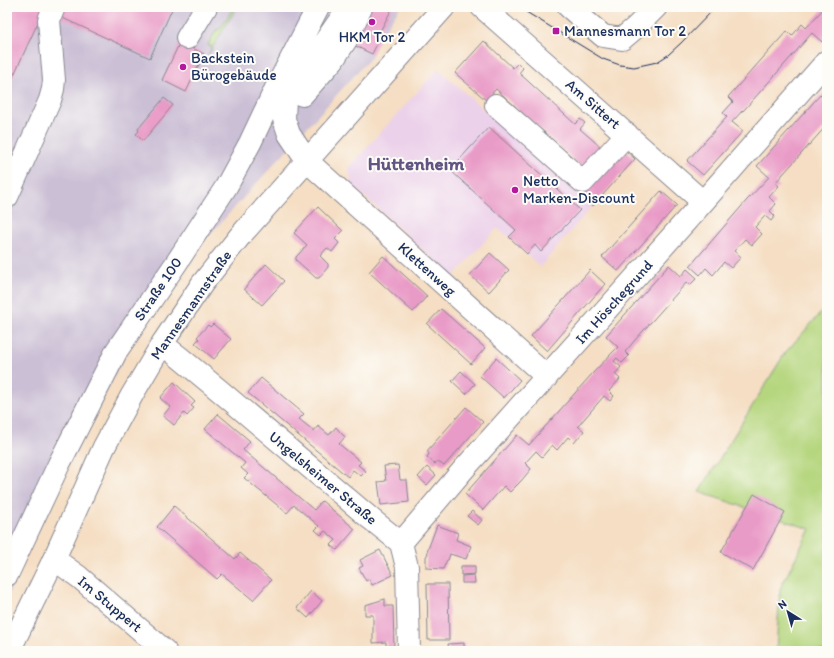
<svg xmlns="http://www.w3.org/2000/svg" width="834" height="658" font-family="Itim,sans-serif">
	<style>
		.built { fill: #ecd1ea }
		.industrial { fill: #cbbfd5 }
		.green { fill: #b5d67e; stroke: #68826e }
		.building { fill: #e99bc7 }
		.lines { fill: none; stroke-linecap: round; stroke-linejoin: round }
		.minor-casing { stroke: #888690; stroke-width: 24 }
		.major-casing { stroke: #888690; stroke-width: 24 }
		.minor { stroke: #fff; stroke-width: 22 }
		.major { stroke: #fff; stroke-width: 22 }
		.tram { stroke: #1b2f5e; stroke-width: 1 }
		.poi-dot { fill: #b5179e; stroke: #fdfcf7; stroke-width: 1.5 }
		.labels { text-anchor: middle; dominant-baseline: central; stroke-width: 4; stroke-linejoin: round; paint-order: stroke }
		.poi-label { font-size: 15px; fill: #1b2f5e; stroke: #fdfcf7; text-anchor: start }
		.street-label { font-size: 15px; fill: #1b2f5e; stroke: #fdfcf7 }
		.district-label { font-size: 19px; font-weight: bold; fill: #635583; stroke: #fdfcf7 }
	</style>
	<rect width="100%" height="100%" fill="#fdfcf7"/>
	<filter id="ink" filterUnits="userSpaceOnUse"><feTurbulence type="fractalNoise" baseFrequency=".025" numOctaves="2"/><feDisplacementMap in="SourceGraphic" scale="8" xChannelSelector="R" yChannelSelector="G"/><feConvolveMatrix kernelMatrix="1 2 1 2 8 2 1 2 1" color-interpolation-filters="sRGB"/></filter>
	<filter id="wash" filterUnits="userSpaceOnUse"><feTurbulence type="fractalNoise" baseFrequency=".012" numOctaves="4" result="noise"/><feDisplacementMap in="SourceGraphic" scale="16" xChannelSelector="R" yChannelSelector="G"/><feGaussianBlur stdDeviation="0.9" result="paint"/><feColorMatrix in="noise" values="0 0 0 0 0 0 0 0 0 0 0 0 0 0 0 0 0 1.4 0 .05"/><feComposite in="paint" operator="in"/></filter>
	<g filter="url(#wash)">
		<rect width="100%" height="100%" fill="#f5dec3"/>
		<path class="built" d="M438 69 592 206 540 267 509 237 497 228 453 277 351 184 349 167Z"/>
		<path class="industrial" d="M7 7H400L382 34 371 57 206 239 187 264 127 352 69 463 7 597Z"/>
		<path class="green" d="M234 7H237L208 55 212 47 209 46 208 44 216 30 219 29H220Z
			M827 306V651H776L780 589 810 529 699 492 785 353Z"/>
		<g id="blocks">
			<path class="building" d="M7 7H45L7 90Z
				M60 7H173L150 58 56 15Z
				M371 7H393L379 33 382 34 372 54 349 43Z
				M825 7H827V36L822 42 812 33 792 56 743 111V110L732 122 743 131 703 175 687 161 727 117 723 113 733 102 728 97 787 31 792 36 802 24 806 28Z
				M484 41 513 68 518 63 523 68 519 73 575 124 580 119 585 123 580 129 602 148 584 169 496 89 486 100 455 73Z
				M180 42 204 54 186 92 162 80Z
				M827 90V125L775 183 779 186 769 197 776 204 770 211 775 216 771 221 765 216 755 227 762 234 752 245 745 239 734 251 741 257 731 268 724 262 713 275 706 268 700 275 690 266 747 200 769 177 757 166 820 95 821 96Z
				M164 98 173 105 143 141 136 134 139 131 138 129Z
				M489 127 580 210 541 252 535 245 527 254 509 237 516 230 450 170Z
				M624 149 635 159 593 206 582 197Z
				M661 191 677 205 618 271 602 257Z
				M318 207 343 231 335 239 339 243 332 252 327 248 320 256 328 264V267L319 278H316L296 260V257L307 245 294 233Z
				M490 253 509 270 489 292 470 275Z
				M383 256 427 296 413 312 369 272Z
				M266 264 284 281 262 305 244 289Z
				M669 265 681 276 687 269 697 278 690 285 687 282 635 340 625 352 629 356 622 363 617 358 614 361 621 367 615 374 620 379 609 391 614 396 610 401 604 396 578 426 584 431 574 443 568 437 557 450 552 445 542 457 536 451 525 463 531 469 521 481 510 492 504 486 483 510 465 494 517 435 529 445 591 375 612 353 618 347 606 336Z
				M590 270 605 284 547 351 531 336Z
				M441 309 485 348 471 364 427 324Z
				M213 324 231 339 214 359 195 343 199 339 197 337 208 325 210 327Z
				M496 358 520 380 504 398 480 376Z
				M461 371 475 384 466 394 452 381Z
				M261 378 304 414 299 419 314 431 318 426 329 435 336 427 340 432 345 437 339 444 361 462 358 465 366 471 361 476 353 470 348 477 248 393Z
				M174 382 195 402 191 406 194 408 187 416 184 413 174 425 163 416 170 407 160 398Z
				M466 407 483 422 444 466 437 461 435 464 427 457 429 454 427 451Z
				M218 414 250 441 243 450 314 510 322 501 355 529 337 550 331 545 336 540 325 531 321 535 315 530 319 526 294 505 287 513 244 478 248 474 241 468 245 463 205 429Z
				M398 465 400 480H407L409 502 381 505 378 482 386 481 384 466Z
				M427 467 436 475 427 485 418 477Z
				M754 494 785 512 753 570 721 552Z
				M174 506 235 559 240 553 271 580 253 600 222 574 217 579 157 527Z
				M472 511 482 520 478 525 467 516Z
				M437 525 458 533 456 540 471 546 466 559 450 554 448 560H447L443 569 426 568V557L428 553 427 552Z
				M380 550 393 575 372 585 369 579 366 581 359 568 363 566 360 560Z
				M461 566H475V574L461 575Z
				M474 575 475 583H462V576Z
				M427 584H448L449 640H428Z
				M311 591 322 601 308 618 297 608Z
				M385 599V606H393L394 650H386V642L373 643V615H365V605Z
				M464 643V651H449L448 644Z"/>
		</g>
	</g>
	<g filter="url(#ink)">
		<use href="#blocks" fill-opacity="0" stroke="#888690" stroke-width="1"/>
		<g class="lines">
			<g class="minor-casing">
				<path id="minor" d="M349 7 285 99 284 119 289 134 307 161 547 377
					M482 7 703 202
					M569 7 603 36 622 39 635 28 656 7
					M187 38 206 7
					M302 95 333 60 346 40 361 8
					M496 105 583 182 627 134
					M7 197 50 100 53 89 54 80 49 20 54 7
					M162 344 179 357 220 391 371 519 401 543 407 567 409 651
					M401 543 463 470 703 202 827 61
					M54 559 79 577 165 651
					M7 575 59 464 117 350 177 262 226 187 250 143 276 88 318 7"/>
			</g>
			<g class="major-casing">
				<path id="major" d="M9 651 54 559 104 447 132 395 162 344 202 284 240 236 444 7"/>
			</g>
			<use href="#minor" class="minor"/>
			<use href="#major" class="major"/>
			<path class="tram" d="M518 7 603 59 620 65 634 67 657 62 668 55 681 43 716 7"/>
		</g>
	</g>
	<g class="poi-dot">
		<circle cx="372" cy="22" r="4"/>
		<rect x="552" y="27" width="8" height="8" rx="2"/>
		<circle cx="183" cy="67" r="4"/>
		<circle cx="515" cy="190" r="4"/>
	</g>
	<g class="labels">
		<g class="poi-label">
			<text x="564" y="31">Mannesmann Tor 2</text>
			<text x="372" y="37" text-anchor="middle">HKM Tor 2</text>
			<text x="191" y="58">Backstein<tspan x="191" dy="17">Bürogebäude</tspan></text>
			<text x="523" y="181">Netto<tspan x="523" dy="17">Marken-Discount</tspan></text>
		</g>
		<g class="street-label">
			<text transform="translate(593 104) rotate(41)">Am Sittert</text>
			<text transform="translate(427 269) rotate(42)">Klettenweg</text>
			<text transform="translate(158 289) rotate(-56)">Straße 100</text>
			<text transform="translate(614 302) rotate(-48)">Im Höschegrund</text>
			<text transform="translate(191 305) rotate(-55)">Mannesmannstraße</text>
			<text transform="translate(323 478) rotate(40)">Ungelsheimer Straße</text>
			<text transform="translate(110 604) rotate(40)">Im Stuppert</text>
		</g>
		<g class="district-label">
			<text x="416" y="163">Hüttenheim</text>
		</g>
	</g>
	<rect width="834" height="658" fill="none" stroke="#fdfcf7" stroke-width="24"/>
	<g transform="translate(788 612) rotate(323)" stroke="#fdfcf7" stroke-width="3" paint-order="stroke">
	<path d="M0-3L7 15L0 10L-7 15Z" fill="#1b2f5e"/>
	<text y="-6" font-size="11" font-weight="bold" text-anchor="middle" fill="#1b2f5e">N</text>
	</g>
</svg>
